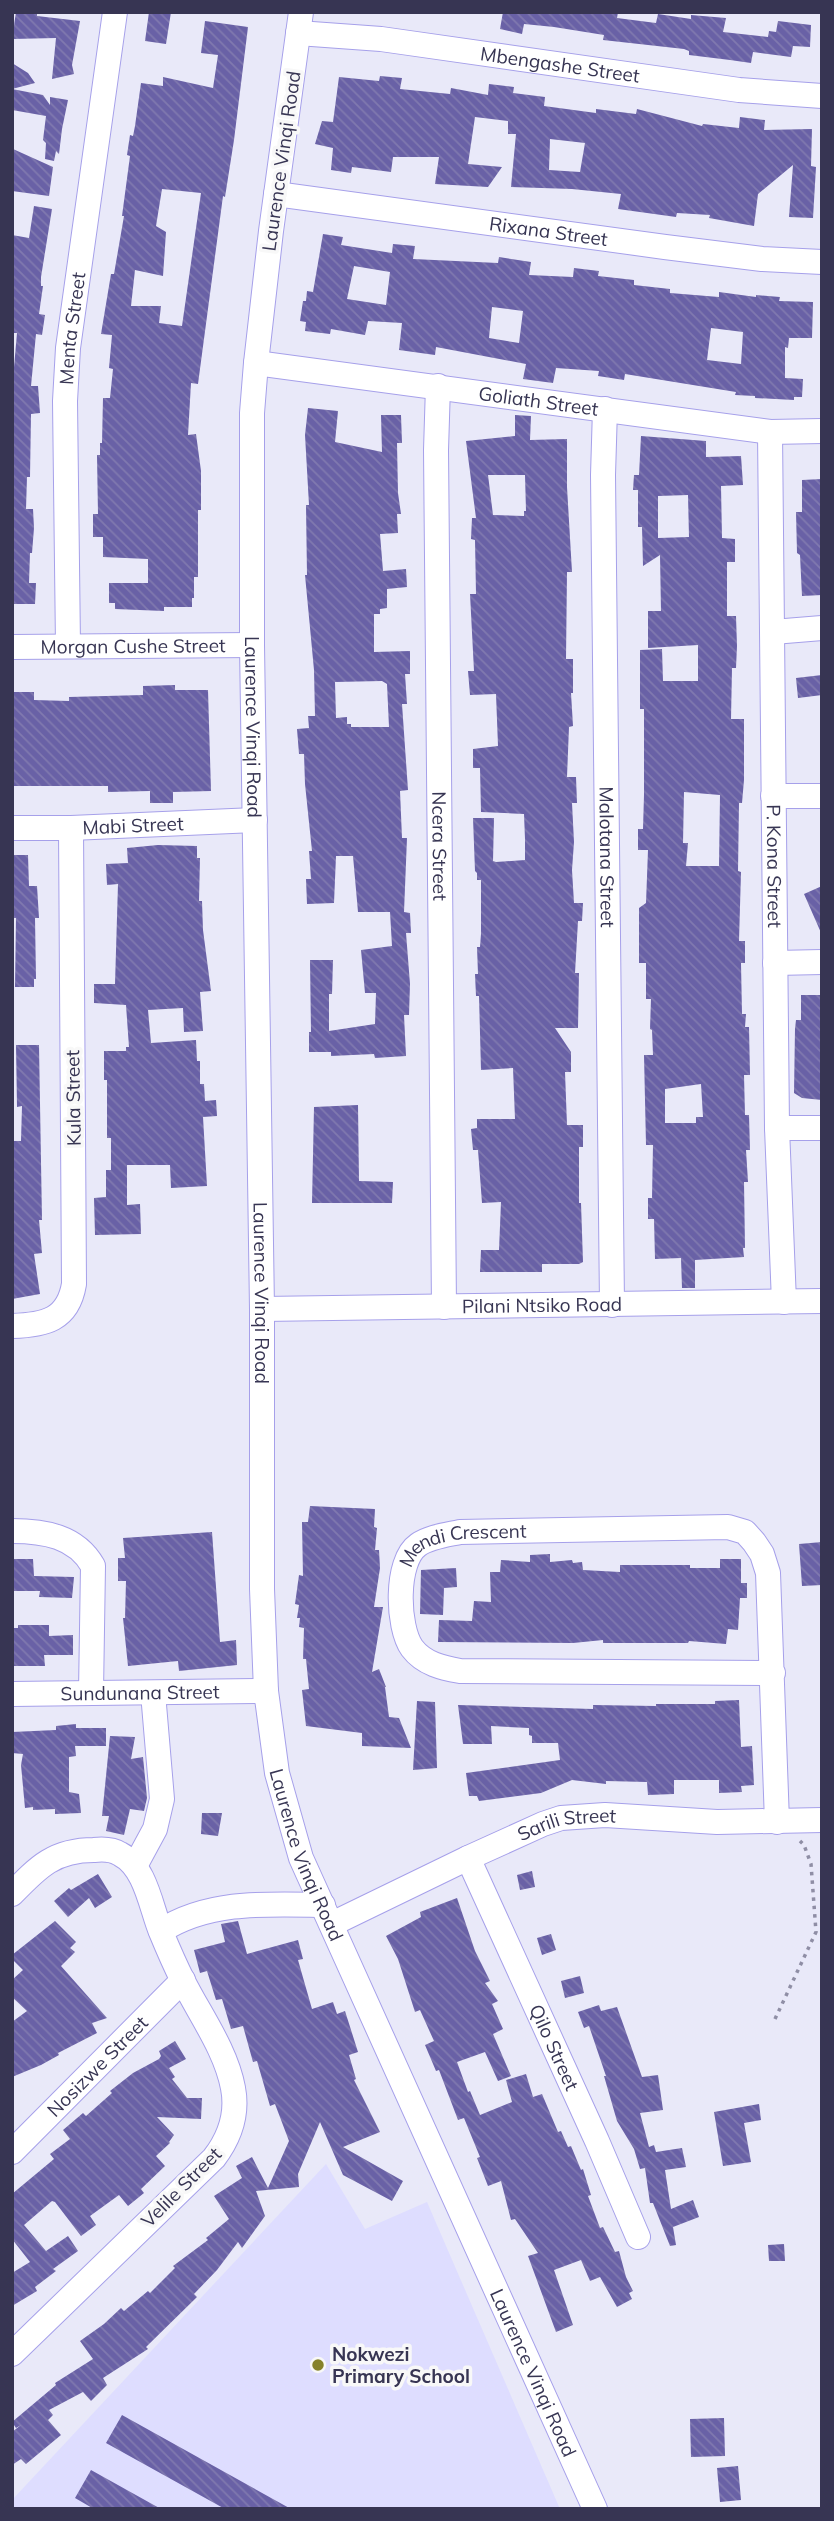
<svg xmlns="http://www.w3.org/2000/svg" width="834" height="2521" font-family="Mulish,sans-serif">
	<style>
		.built { fill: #deddff }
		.building { fill: url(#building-back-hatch); fill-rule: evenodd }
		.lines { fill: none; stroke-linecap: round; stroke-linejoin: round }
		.street-casing { stroke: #a6a0ea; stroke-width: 26 }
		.path { stroke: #8f8ea5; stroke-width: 3.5; stroke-dasharray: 3.5 5; stroke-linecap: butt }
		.street { stroke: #fff; stroke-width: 24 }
		.poi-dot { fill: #86822b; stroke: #f8f8f8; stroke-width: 2.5 }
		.labels { text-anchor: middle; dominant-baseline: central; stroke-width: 7; stroke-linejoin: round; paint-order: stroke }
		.street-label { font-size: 19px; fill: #373553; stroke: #f8f8f8 }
		.poi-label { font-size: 19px; font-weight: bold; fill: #373553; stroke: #f8f8f8; text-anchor: start }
	</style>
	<defs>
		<pattern id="building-back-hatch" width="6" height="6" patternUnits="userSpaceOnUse" patternTransform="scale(1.75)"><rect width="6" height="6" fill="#6961a6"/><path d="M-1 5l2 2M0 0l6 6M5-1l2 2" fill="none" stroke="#8079af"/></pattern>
	</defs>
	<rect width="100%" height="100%" fill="#e9e9f9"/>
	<path class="built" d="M326 2164 365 2229 427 2202 560 2509H12V2500Z"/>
	<path class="building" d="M16 12H37V16L80 21 72 65 74 74 52 79 56 38 12 39Z
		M149 12H171L166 44 145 41Z
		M503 12H618L617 18 656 23 658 14 691 19V15L726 18 723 32 768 37 769 31 776 32 778 21 811 25 810 47 793 46 791 57 753 52 751 63 730 60 689 55V51L684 49 603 40 604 35 554 27 524 24 522 34 500 29Z
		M205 21 248 27 234 140 225 197 223 196 198 384 191 383 188 435 196 434 201 471V510H198V577H194V598H192V607H164V611L115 609V603H109V583H148V559L103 557V537H93V514H98L97 455H100V443H102L103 398H110L113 369 109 368 112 335 101 334 111 274H114L124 216H122L130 156 127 155 130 135 133 136 135 126 141 83 163 86V77L213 88 218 55 201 53ZM162 189 201 193 182 326 159 323 161 306H131L135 270 163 276 166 232 156 226Z
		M12 63 28 73 35 83 12 89Z
		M380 76 402 78 400 89 450 94 451 88 488 95 489 84 514 87 513 93 545 97 544 106 596 113V109L636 114 637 109 702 126 703 124 739 128 740 117 765 120 764 130 812 129 811 166 816 167 813 218 789 217 793 165 758 194 754 226 709 218 710 215 677 213 676 217 618 209 621 194 572 189 511 187 516 134H508V121L475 117 468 164 502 167 488 187 435 184 439 157H393L391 172 352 167 351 173 331 170 333 148 315 144 322 121 333 122 339 77 379 81ZM550 139 585 143 580 172 549 170Z
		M12 89 43 95 50 105V97L68 100 62 129 59 154 56 151 54 161 45 159 46 143 43 140 46 116 12 110Z
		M13 149 53 167 49 196 12 191Z
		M34 206 52 209 41 277V286H43L39 314 45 315 42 335 36 334 31 386H38L40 413 31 414 30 477H27L26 509H33L34 528 32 553H30L29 583H36L35 604H12V390L17 333H12V235L29 238Z
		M323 234 343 237 341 245 392 253 393 244 415 246 413 259 498 263 499 257 531 262 529 275 573 277 574 268 599 271 598 276 634 280V285L670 289V293L719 297V292L756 297V295L780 297 779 301 813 302 812 338H789L788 348 785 347V378L803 379 802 397H794V400L755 398V396L735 395 736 392 625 374 624 380 598 376 599 371 556 368 553 383 523 379 526 364 436 347 435 355 399 350 402 323 368 321 365 335 331 329 330 334 305 331 306 322 300 321 303 301H306L307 291 313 292ZM354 266 390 272 386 305 347 299ZM492 307 523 311 519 343 489 338ZM711 328 743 332 741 364 707 360Z
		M308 408 338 411 335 442 382 452 381 415H401L402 443H397L398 493 401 514H397L398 533 380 534 383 571 406 569 407 587 387 589V608L380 609V614H374V652L410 651V674H405L407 704H402L408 790 400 791 402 838H407L404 912 410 913 411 933H406L410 984 409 1015H404L406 1056 375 1058 374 1054 331 1056V1052H309V1032H311L310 960H333L332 994H329V1031L375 1024 376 993H365L361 950 392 946 390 912H358L353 856H336L334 903 307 904 306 879H311L309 851H312L305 784 304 754H299L297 729 309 728 308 716H315L314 670 305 575H307L306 505H309L305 435ZM382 681 387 684 389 727H351V724H347V717L336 718 335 682Z
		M515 415 531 416 530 440 567 439V487L572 572H567L566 659H573V693H571L573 726 569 727 567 777H576L577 803H572L574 842 572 870 574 903H583L582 921H578L575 973H579L578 1028H555L571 1052V1072H565L567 1125H583V1147H579V1203H581L583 1262 579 1264H542V1272H480L481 1250H499L501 1202 482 1203 478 1150H473L471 1129 477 1128V1119H515L513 1068 481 1070 479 996H476L475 974H478L477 947H480L481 934V880H477V873L475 871 473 818H494L493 861 496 862 525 860V839L524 814 481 812 480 768H473V749L498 746 496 694 470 695 468 671H474L470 594H476L475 540 471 539 472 518H476L466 441 515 436ZM488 475H525L526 511H524V516L493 515Z
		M641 436 706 441V457L741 456 743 485 721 486 722 538 735 539V562H727V616H736L737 646 736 668H732L731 719H744V780L742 803H739L738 871 741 872 739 941H745V963H741L742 1014H746L745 1027H749L750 1075H744L745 1115H749L750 1150H746L748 1182H744L745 1248H743L744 1257 695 1260V1288H682L681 1258 655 1259 654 1219H648V1198H652L653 1145H646L644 1055H653L652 1030 650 1029 651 999H646V963H639V908L646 903 648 850H638V829H643L644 795V709H640V650L662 649 663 681H698V645L648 648V611H661L660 555 643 566 642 527H638V490H633L634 475H639ZM688 495 689 537 658 538V496ZM684 792 720 795 719 866H686L688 843H683ZM701 1084 703 1117H696V1123H665V1089Z
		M822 479V595L802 596 800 555 797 553 796 512H802V480Z
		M822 675V695L798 698 796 678Z
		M175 685V690H208L211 791 173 792V803H150V791L108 792V786H12V692H34V700L69 701V697L143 695V686Z
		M158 845 197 846V858H200L199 901H202L203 930 211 991 200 992 203 1031 184 1032 183 1008 148 1010 151 1043 196 1040 197 1061H200V1084H204L205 1101 216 1100 217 1116 203 1117 207 1186 171 1188 170 1165H127V1205L140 1204 141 1234 95 1235 94 1198 106 1197V1170H111V1138H107V1080H104V1051H126V1047H129L126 1005 94 1003V984H115L118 884 107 885 106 864 128 863 127 848Z
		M12 855H28L29 886H37L39 918H35L36 979H34V987H15L16 918H12Z
		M822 886V935L804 894Z
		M801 995H822V1100L802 1098 794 1093 795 1029 796 1020H801Z
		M16 1045H39L42 1220H39L42 1253 34 1254 40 1294 12 1299V1141H21L22 1106 17 1107Z
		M358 1105 359 1181 393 1182 392 1203H312L314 1107Z
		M310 1506 375 1509 374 1527 377 1528 375 1550H379L380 1568 374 1607H383L372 1672 379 1669 386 1687H385L389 1717 399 1718 411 1748 362 1746V1733L306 1726 302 1690 309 1689 306 1659H303L304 1628 299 1627 300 1618H297L299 1605 295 1604 299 1575 303 1576 302 1522H308Z
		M212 1532 220 1642 236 1640 237 1665 179 1671 178 1661 128 1666 123 1618H125L126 1581H118V1558H125L123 1538Z
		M822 1542V1585L802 1586 799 1544Z
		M550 1554V1562L572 1560 573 1563 582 1562 583 1570 620 1572V1565H690V1568H720V1559H741V1583H747V1598H740L738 1630 728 1629 726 1644 689 1641 688 1643H603V1640L573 1643 438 1642 439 1620 472 1621 474 1601 491 1602 490 1572H500L501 1560 530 1562V1555Z
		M13 1559H33L34 1576 74 1577 72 1598 39 1597 40 1591H13Z
		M456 1568 457 1587 444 1588 443 1615 420 1614 421 1570Z
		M18 1625H49V1636L73 1635V1655H44L45 1666H12V1628H18Z
		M739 1700 741 1747 752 1746 754 1785 741 1786 742 1792 719 1793V1780H674V1794L648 1795 647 1782 606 1781V1784L572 1780 541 1793 479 1801 477 1796H469L466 1773 560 1760 558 1743H532V1736L529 1735V1728L491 1726 492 1744H463L458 1705 593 1709V1705L656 1706V1704H715V1701Z
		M417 1701 435 1702 437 1768 413 1770Z
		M76 1724V1728H106V1746H75L76 1756 69 1757V1792L79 1794 81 1813 55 1814V1809L33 1810V1807L25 1808 21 1765 23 1754 12 1753V1732L56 1730V1726Z
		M110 1736 135 1737 131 1759 143 1757 147 1798 144 1811 130 1809 124 1835 106 1831 109 1816H102Z
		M202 1813H222L218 1836 201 1834Z
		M532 1871 535 1887 520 1890 517 1875Z
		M98 1874 112 1897 95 1908 89 1898 68 1917 54 1901 69 1888 71 1890Z
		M457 1898 475 1951 490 1981 485 1983 498 2001 492 2004 503 2029 493 2034 511 2076 498 2081 485 2052 457 2062 468 2092 470 2091 480 2115 512 2102 506 2080 526 2074 533 2097 542 2094 558 2132 561 2131 568 2147 571 2146 581 2170 583 2169 591 2195 588 2196 600 2228 603 2227 615 2252 619 2251 626 2277 633 2291 629 2293 632 2299 617 2307 600 2277 590 2281 581 2260 554 2270 573 2325 556 2332 528 2256 538 2253 515 2219 511 2220 501 2181 488 2186 477 2158 480 2157 464 2118 458 2120 439 2070 436 2071 425 2045 434 2041 420 2010 415 2012 398 1959 386 1936 421 1917 420 1912Z
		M55 1921 76 1942 70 1948 75 1952 61 1966 107 2018 92 2023 97 2033 58 2053 59 2055 41 2065 12 2077V2022L27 2011 12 1997V1980L23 1970 12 1959V1955Z
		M238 1921 247 1954 298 1940 303 1959 298 1960 312 2009 333 2002 337 2014 345 2011 358 2052 349 2055 356 2079 354 2080 380 2132 343 2147 403 2181 392 2201 343 2175 320 2122 298 2174 299 2187 256 2191 265 2216 242 2248 238 2242 217 2270 194 2294 197 2297 146 2347 148 2349 103 2378 107 2385 91 2401 83 2392 49 2410 53 2415 48 2420 61 2435 26 2464 21 2459 12 2465V2432L21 2425 16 2428 12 2422 56 2385 55 2383 93 2359 80 2341 104 2324 121 2308 124 2311 148 2291 150 2293 175 2268 173 2266 208 2240 206 2238 229 2219 214 2196 242 2178 236 2166 252 2157 268 2188 289 2141 275 2104 270 2106 257 2061 253 2062 243 2026 231 2029 222 1999 216 2000 207 1971 200 1973 194 1950 225 1942 221 1924Z
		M551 1934 556 1950 542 1955 537 1938Z
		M580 1976 584 1993 565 1998 561 1981Z
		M599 2005 601 2011 617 2007 642 2077 658 2075 663 2110 640 2113 649 2147 654 2145 656 2152 682 2148 686 2167 665 2170 671 2209 693 2200 699 2217 673 2227 676 2245 670 2246 653 2203H650L645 2168 640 2169 634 2149 617 2121 604 2076H606L589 2026 584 2028 578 2012Z
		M175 2041 186 2059 169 2068 175 2077 172 2079 187 2098H202L201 2119 157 2117 174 2135 169 2142 170 2143 156 2156 165 2166 141 2189 144 2193 128 2206 119 2195 90 2216 96 2225 81 2236 55 2202 52 2201 24 2225 46 2251 68 2236 78 2251 53 2269 56 2271 35 2287 37 2291 12 2306V2273L30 2262 12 2239V2194L54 2159 50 2154 70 2139 63 2130 83 2113 86 2116 112 2093 110 2091 133 2073 159 2059 161 2056 159 2051Z
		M759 2104 761 2120 744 2123 751 2162 723 2166 714 2112Z
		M784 2244 785 2261H769L768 2245Z
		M122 2415 291 2509H225L106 2443Z
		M724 2418 725 2456 691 2457 690 2419Z
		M738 2466 741 2500 720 2502 717 2468Z
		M91 2470 161 2509H94L75 2498Z"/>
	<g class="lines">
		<g class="street-casing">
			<g id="street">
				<path id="s1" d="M301 12 271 231 256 363 252 413V645L262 1309V1589L266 1691 277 1773 301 1858 595 2509"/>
				<path id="s2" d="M298 33 381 39 739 90 822 96"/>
				<path id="s3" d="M276 194 665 247 762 259 822 262"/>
				<path id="s4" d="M256 363 770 432 822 431"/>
				<path id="s5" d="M438 386 436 450 444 1307"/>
				<path id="s6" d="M605 409 603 475 612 1305"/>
				<path id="s7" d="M770 432 777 1128 784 1302"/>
				<path d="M773 632 822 628"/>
				<path id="s8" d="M68 646 65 401 68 348 115 12"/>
				<path id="s9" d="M12 647 252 645"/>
				<path d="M773 796H822"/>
				<path id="s10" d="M12 828H71L255 820"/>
				<path d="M775 963 822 962"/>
				<path d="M777 1128H822"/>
				<path id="s11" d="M262 1309 822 1301"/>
				<path d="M12 1326C45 1325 68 1320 74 1284L71 828"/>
				<path d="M12 1531C44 1531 76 1536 93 1566L91 1692"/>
				<path id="s12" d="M773 1673 460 1671C443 1668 424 1664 412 1648 397 1627 395 1561 418 1545 429 1537 446 1535 460 1532L728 1527 745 1532 754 1542 762 1554 768 1573 777 1822"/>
				<path id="s13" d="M12 1694 266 1691"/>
				<path id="s14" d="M468 1858 597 2141 638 2237"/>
				<path d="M135 1866 155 1829 162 1799 153 1693"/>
				<path d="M12 1894C38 1867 54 1850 94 1850 103 1849 112 1849 120 1854 146 1867 151 1908 161 1932 168 1949 175 1965 183 1981 200 2015 226 2050 233 2088 238 2114 230 2137 214 2158L12 2354"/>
				<path id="s15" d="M332 1924 468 1858 543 1824 561 1818 605 1815 717 1822 822 1820"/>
				<path d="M161 1931C209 1900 268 1904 323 1905"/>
				<path id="s16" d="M12 2152 183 1980"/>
			</g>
		</g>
		<path class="path" d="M775 2019 816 1932 811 1864 804 1845 800 1841"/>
		<use href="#street" class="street"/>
	</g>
	<circle class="poi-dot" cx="318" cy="2365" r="7"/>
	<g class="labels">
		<g class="street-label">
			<text stroke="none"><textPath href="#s2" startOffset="264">Mbengashe Street</textPath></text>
			<text transform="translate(281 161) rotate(-82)">Laurence Vinqi Road</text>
			<text stroke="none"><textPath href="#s3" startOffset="275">Rixana Street</textPath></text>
			<text stroke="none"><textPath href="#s8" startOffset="318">Menta Street</textPath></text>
			<text stroke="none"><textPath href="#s4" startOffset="285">Goliath Street</textPath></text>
			<text stroke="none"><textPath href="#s9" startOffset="121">Morgan Cushe Street</textPath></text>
			<text stroke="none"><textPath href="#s1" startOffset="718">Laurence Vinqi Road</textPath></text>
			<text stroke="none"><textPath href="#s10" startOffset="121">Mabi Street</textPath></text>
			<text stroke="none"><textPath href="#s5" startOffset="460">Ncera Street</textPath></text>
			<text stroke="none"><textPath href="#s6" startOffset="448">Malotana Street</textPath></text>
			<text stroke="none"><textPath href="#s7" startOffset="434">P. Kona Street</textPath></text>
			<text transform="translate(73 1098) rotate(-91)">Kula Street</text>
			<text stroke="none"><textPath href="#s1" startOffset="1284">Laurence Vinqi Road</textPath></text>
			<text stroke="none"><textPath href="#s11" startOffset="280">Pilani Ntsiko Road</textPath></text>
			<text stroke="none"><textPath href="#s12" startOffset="520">Mendi Crescent</textPath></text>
			<text stroke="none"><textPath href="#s13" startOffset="128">Sundunana Street</textPath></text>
			<text stroke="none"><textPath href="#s15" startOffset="257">Sarili Street</textPath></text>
			<text stroke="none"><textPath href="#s1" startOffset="1852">Laurence Vinqi Road</textPath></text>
			<text stroke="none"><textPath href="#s14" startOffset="208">Qilo Street</textPath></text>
			<text stroke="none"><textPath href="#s16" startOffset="121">Nosizwe Street</textPath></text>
			<text transform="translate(181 2187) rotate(-45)">Velile Street</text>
			<text stroke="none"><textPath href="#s1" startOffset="2418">Laurence Vinqi Road</textPath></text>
		</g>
		<g class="poi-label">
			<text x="332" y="2354">Nokwezi<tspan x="332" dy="22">Primary School</tspan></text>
		</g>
	</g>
	<rect width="834" height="2521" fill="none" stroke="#373553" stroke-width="28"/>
</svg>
